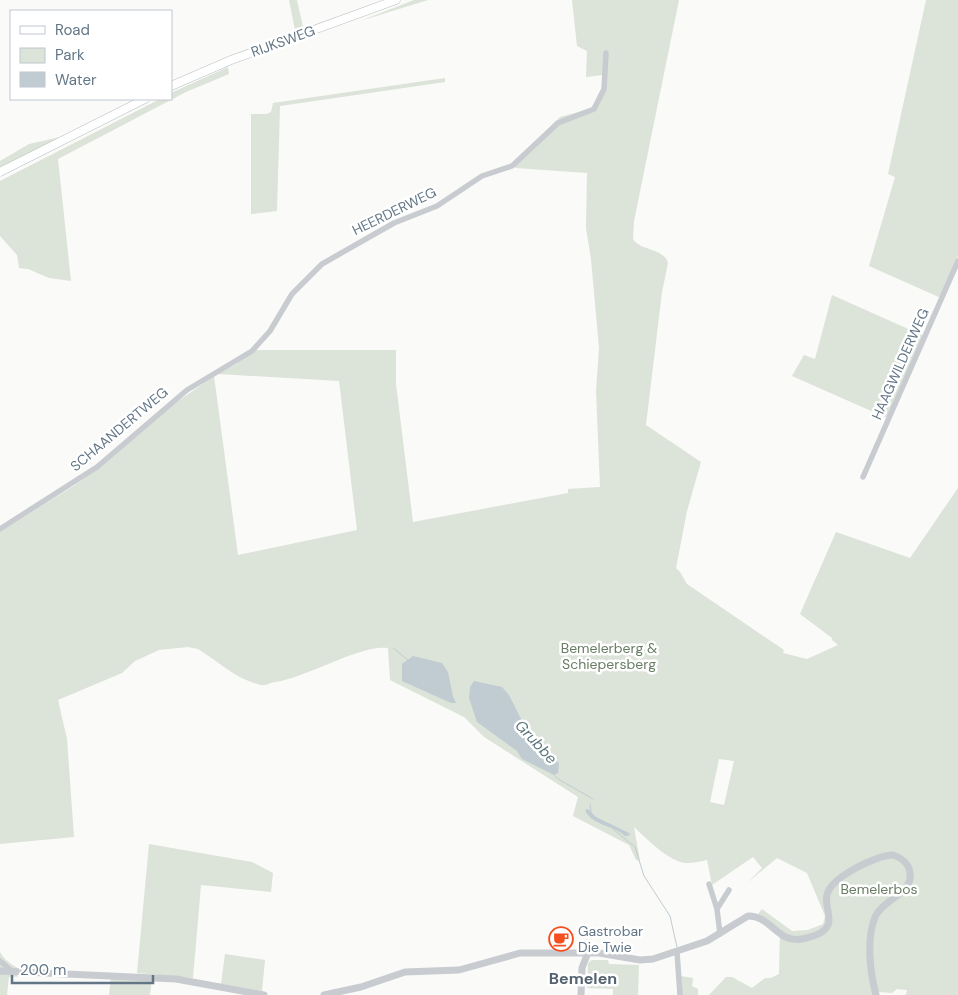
<svg xmlns="http://www.w3.org/2000/svg" width="958" height="995" font-family="'DM Sans',sans-serif">
	<style>
		.green { fill: #dce3d8; fill-rule: evenodd }
		.water { fill: #c0ccd1 }
		.lines { fill: none; stroke-linecap: round; stroke-linejoin: round }
		.stream { stroke: #c0ccd1; stroke-width: 1 }
		.secondary-casing { stroke: #b9c0c5; stroke-width: 9 }
		.minor { stroke: #c8ccd0; stroke-width: 5.5 }
		.tertiary { stroke: #c8ccd0; stroke-width: 7 }
		.secondary { stroke: #fff; stroke-width: 8 }
		.labels { text-anchor: middle; dominant-baseline: central; stroke-width: 5; stroke-linejoin: round; paint-order: stroke }
		.street-label { font-size: 14px; fill: #627686; stroke: #fff }
		.park-label { font-size: 14px; fill: #677c62; stroke: #fff }
		.poi-label { font-size: 14px; fill: #627686; stroke: #fff; text-anchor: start }
		.water-label { font-size: 15px; font-style: italic; fill: #5e767e; stroke: #fff }
		.quarter-label { font-size: 16px; font-weight: bold; fill: #556470; stroke: #fff }
	</style>
	<rect width="100%" height="100%" fill="#fafaf8"/>
	<path class="green" d="M289 0H297L303 27 295 30Z
		M414 0H428L360 21Z
		M572 0H679L634 221 633 239C640 251 664 248 668 263L662 292 646 425 701 462 687 511 676 568 680 572 687 584 784 650 783 653 807 659 838 645 832 640V638L800 614 836 532 910 558 958 488V995H906L907 990 897 989 892 993 878 992 879 995H709L726 977H732L752 988 765 978H771L779 974 780 930 758 914 762 909 792 931 808 930 823 924 825 916 807 873 777 858 747 883 762 868 753 857 712 885 707 860C701 861 694 863 687 863 670 863 646 838 634 827L640 861 636 860 629 845 573 816 578 797 484 737 464 717 390 680 388 648C361 644 308 677 275 682 270 683 265 686 261 685 237 680 218 661 198 649L188 647 159 650 135 661 122 673 58 700 67 739 74 837 0 844V532L75 485 104 464 157 416 214 376 238 555 357 530 339 381 218 374 236 364 254 350H396V384L413 522 568 493V489L600 487 596 391 599 348 591 259 586 228 587 173 516 168 512 164 560 117 593 108 602 91 603 75 586 77 587 51 577 46ZM719 759 734 761 724 805 710 802Z
		M926 0H958V256L941 298 869 266 895 177 888 174Z
		M228 67 229 74 186 92 58 159 71 281 49 278 28 269 19 268 17 255 0 236V181L160 99H171V93Z
		M445 78V82L280 106 277 211 251 214V114H266L271 112 273 103Z
		M65 136 0 169V161L29 144Z
		M832 295 924 336 887 418 792 376 804 355 815 359Z
		M149 844 252 862 273 873 271 892 201 885 193 978 137 973Z
		M0 952C6 964 19 967 28 976L9 977 7 995H0Z
		M225 954 265 960 262 991 221 984Z
		M608 960 609 964 639 965 638 995H613V989L587 988 588 963 592 960Z
		M681 976 693 978 692 986 698 989V995H681Z
		M111 977 152 979 150 995H109Z"/>
	<path class="water" d="M413 656 442 663 448 672 453 696 456 703H451L402 681V664Z
		M474 681 502 687 509 695 532 741 559 763 558 773 554 775 522 759 517 751 477 722 469 698 470 687Z
		M588 809 596 817 629 833 630 835 625 836C614 825 592 826 585 810Z"/>
	<g class="lines">
		<path class="stream" d="M393 648 408 660
			M553 774 558 779 593 799
			M590 804 591 812
			M613 829 635 847 644 876 670 916 677 947"/>
		<g class="secondary-casing">
			<path id="secondary" d="M171 86 231 60 396 0
				M0 172 145 99"/>
		</g>
		<path class="minor" d="M863 477 958 261
			M0 529 97 467 187 390 252 351 270 331 292 294 322 264 394 223 437 206 482 176 512 166 558 123 594 109 604 89 606 53
			M709 884 717 909 720 934
			M717 909 729 890
			M677 952 680 995
			M0 961 13 972"/>
		<path class="tertiary" d="M0 971 176 979 264 995
			M324 995 361 987 405 972 459 970 520 953H599L640 960 653 959 707 941 748 916C770 915 778 944 802 939 811 937 824 934 828 925 832 916 824 905 827 895 830 878 876 855 893 855 900 857 904 860 908 866 920 892 883 898 875 917 866 940 870 972 876 995
			M581 995 582 968 587 955"/>
		<use href="#secondary" class="secondary"/>
	</g>
	<defs>
		<g id="cafe-ring" transform="scale(1.25)"><circle r="9.5" fill="#fff" stroke="#f44f1e" stroke-width="1.5"/><path d="M-5.5-4.5H6V0H3Q3 3.5 0 3.5H-2.5Q-5.5 3.5-5.5 0ZM3-3.2v2h1.7v-2ZM-6 4.5H4V6H-6Z" fill="#f44f1e"/></g>
	</defs>
	<g fill-rule="evenodd">
		<use href="#cafe-ring" x="561" y="939"/>
	</g>
	<g class="labels">
		<g class="street-label">
			<text transform="translate(283 41) rotate(-20)">RIJKSWEG</text>
			<text transform="translate(394 211) rotate(-26)">HEERDERWEG</text>
			<text transform="translate(900 364) rotate(-66)">HAAGWILDERWEG</text>
			<text transform="translate(119 429) rotate(-40)">SCHAANDERTWEG</text>
		</g>
		<g class="park-label">
			<text x="609" y="648">Bemelerberg &amp;<tspan x="609" dy="16">Schiepersberg</tspan></text>
			<text x="879" y="889">Bemelerbos</text>
		</g>
		<g class="poi-label">
			<text x="578" y="931">Gastrobar<tspan x="578" dy="16">Die Twie</tspan></text>
		</g>
		<g class="water-label">
			<text transform="translate(536 742) rotate(47)">Grubbe</text>
		</g>
		<g class="quarter-label">
			<text x="583" y="978">Bemelen</text>
		</g>
	</g>
	<rect x="10" y="10" width="162" height="90" fill="#ffffff" stroke="#c0c8cf"/>
	<rect x="20" y="26" width="25" height="8" fill="#ffffff" stroke="#c0c8cf"/>
	<text x="55" y="35" font-size="15" fill="#627686">Road</text>
	<rect x="20" y="48" width="25" height="15" fill="#dce3d8" stroke="#c0c8cf"/>
	<text x="55" y="60" font-size="15" fill="#627686">Park</text>
	<rect x="20" y="72" width="25" height="15" fill="#c0ccd1" stroke="#c0c8cf"/>
	<text x="55" y="85" font-size="15" fill="#627686">Water</text>
	<path d="M12 975v8h141v-8" fill="none" stroke="#627686" stroke-width="2.5"/>
	<text x="20" y="975" font-size="15" fill="#627686" stroke="#ffffff" stroke-width="4" paint-order="stroke">200 m</text>
</svg>
